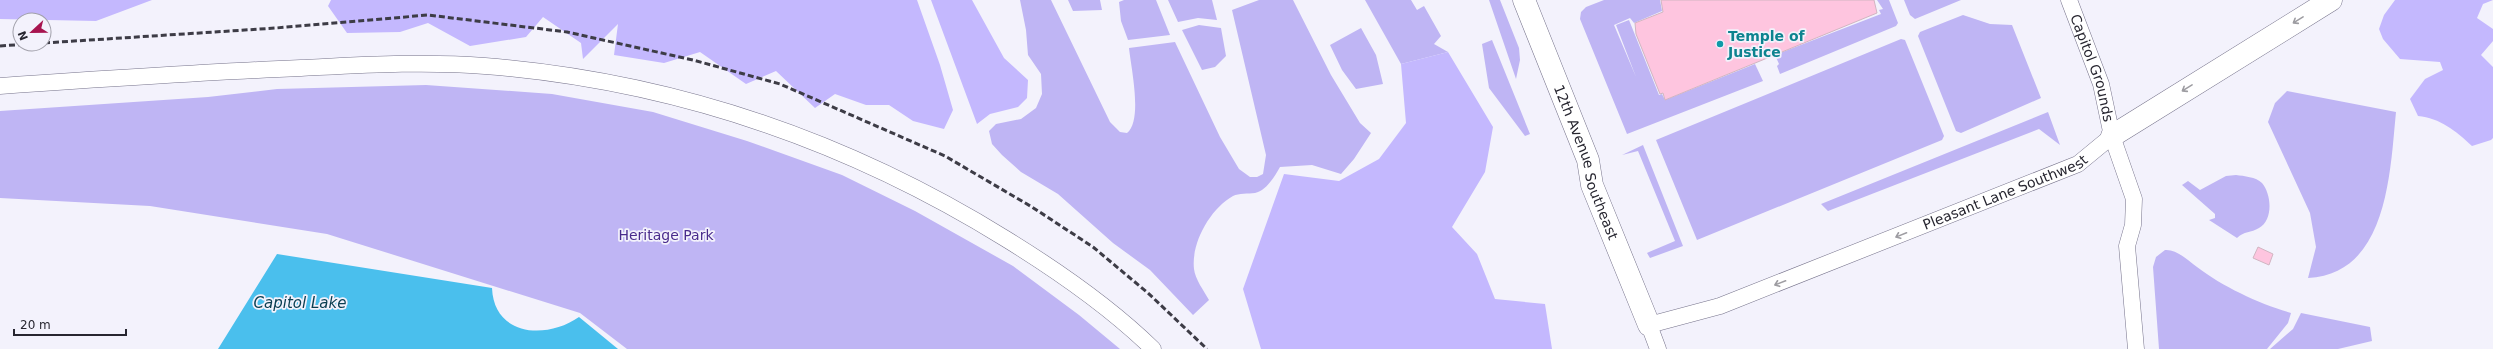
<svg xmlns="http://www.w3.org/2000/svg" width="2493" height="349" font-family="'DejaVu Sans',sans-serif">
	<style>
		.green { fill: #bfb5f4 }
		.forest { fill: #c4b8fe }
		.water { fill: #4abfed }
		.building { fill: #fec5df; stroke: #d1b5c1 }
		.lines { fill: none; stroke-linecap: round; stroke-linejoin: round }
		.lane-casing { stroke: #76738b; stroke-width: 17 }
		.street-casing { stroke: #76738b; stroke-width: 23 }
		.lane { stroke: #fff; stroke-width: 16 }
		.street { stroke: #fff; stroke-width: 22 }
		.rail { stroke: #3d3c46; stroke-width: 3; stroke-dasharray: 6 3; stroke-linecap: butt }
		.oneway { stroke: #9e9da2 }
		.culture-dot { fill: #0f9aa8; stroke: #f3f2fc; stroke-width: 1.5 }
		.labels { text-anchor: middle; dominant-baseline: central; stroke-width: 3.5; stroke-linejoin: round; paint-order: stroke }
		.culture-label { font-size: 14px; font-weight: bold; fill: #0d838f; stroke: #f3f2fc; text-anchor: start }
		.street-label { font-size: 14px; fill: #272630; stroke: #f3f2fc }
		.park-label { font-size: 14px; fill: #492b8c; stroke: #f3f2fc }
		.water-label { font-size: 15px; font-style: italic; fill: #0a3e51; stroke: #f3f2fc }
	</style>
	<rect width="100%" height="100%" fill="#f3f2fc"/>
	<path class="green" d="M1020 0H1051L1110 122 1120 132 1127 133C1143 120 1131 68 1129 48L1175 42 1220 137 1239 169 1250 177H1257L1263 174 1266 155 1232 10 1259 0H1293L1331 75 1360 123 1371 133 1354 159 1341 174 1312 165 1280 167C1275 176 1266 191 1255 193 1248 194 1239 193 1233 196 1210 209 1191 243 1194 269 1195 279 1204 291 1209 300L1193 315 1150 270 1113 243 1058 194 1021 172 1002 155 992 144 989 131 996 124 1021 119 1036 108 1042 94 1041 74 1028 55 1026 30Z
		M1068 0H1100L1102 10 1073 11Z
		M1124 0H1156L1170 35 1128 40 1121 21 1119 2Z
		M1168 0H1212L1217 20 1198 18 1178 22Z
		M1365 0H1411L1417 10 1424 6 1441 36 1434 44 1448 52 1401 64Z
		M1489 0H1500L1519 48 1520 60 1516 79Z
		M1604 0H1660L1662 11 1634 23 1630 18 1614 25 1636 77 1616 25 1629 20 1659 95 1662 94 1665 100 1755 64 1763 81 1627 134 1580 19 1581 12 1586 7Z
		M1877 0H1889L1898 23 1896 26 1780 74 1777 66 1779 64 1775 55 1881 14 1879 10 1883 9Z
		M1904 0H1961L1915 19 1910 15Z
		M1963 15 1990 24 2012 25 2041 98 1961 133 1956 131 1918 36 1920 32Z
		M1199 25 1221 28 1226 56 1215 67 1202 70 1182 30Z
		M1361 28 1376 55 1383 84 1356 89 1342 70 1330 45Z
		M1901 39 1905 40 1944 136 1942 140 1697 240 1656 140Z
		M1492 40 1530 134 1525 136 1489 88 1482 44Z
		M426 85 552 94 653 112 747 141 842 175 915 211 1013 266 1079 315 1120 349H627L580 313 327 234 150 206 0 198V111L208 97 277 89Z
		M2287 91 2396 112C2390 172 2388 274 2308 278L2316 247 2310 213 2268 122 2275 103Z
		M2048 112 2060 145 2039 129 1828 211 1821 204Z
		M1643 145 1683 246 1650 258 1647 253 1649 252 1675 241 1638 151 1622 155Z
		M2236 175C2244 176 2256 177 2262 183 2272 195 2273 220 2259 228 2251 233 2244 231 2237 238L2209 220 2215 218V214L2182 185 2188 181 2200 190 2226 176Z
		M2165 250C2177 249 2187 260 2197 267 2223 287 2260 304 2291 313L2288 323 2267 349H2159L2153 267 2156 257Z
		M2301 313 2370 327 2372 341 2338 349H2270L2293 329Z"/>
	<path class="forest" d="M0 0H152L96 21 0 19Z
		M331 0H917L940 65 953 110 944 129 913 121 889 105H866L835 94 815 108 776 71 746 84 700 52 664 63 614 55 618 24 583 59 581 43 543 17 526 37 470 46 428 23 400 32 347 33 328 6Z
		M931 0H972L1004 58 1028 80 1027 98 1018 107 990 114 977 124Z
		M2395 0H2493L2483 4 2477 18 2493 29V41L2481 55 2493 67V138L2491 140 2472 146C2456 131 2440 118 2418 116L2410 99 2425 79 2443 70 2440 62 2400 59 2383 39 2379 29 2384 15Z
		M1448 52 1493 127 1485 172 1452 227 1477 254 1495 299 1545 304 1552 349H1261L1243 289 1284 174 1339 181 1379 159 1406 123 1401 64Z"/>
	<path class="water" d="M277 254 492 288C494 336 546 340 579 317L618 349H218Z"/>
	<path class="building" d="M1661 0H1874L1877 13 1665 100 1663 93 1660 94 1636 34 1635 23 1663 12Z
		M2258 247 2273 254 2269 265 2253 258Z"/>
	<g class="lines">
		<g class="lane-casing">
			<g id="lane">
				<path id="s1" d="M2069 0 2101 84 2112 136 2134 199 2133 225 2127 246 2136 349"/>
				<path d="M0 86C100 79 201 72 301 68 362 65 424 61 485 66 673 81 846 140 1006 239 1058 271 1109 306 1153 349"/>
				<path id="s2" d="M1658 349 1649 325 1720 306 2078 164 2112 136"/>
			</g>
		</g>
		<g class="street-casing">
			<g id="street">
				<path id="s3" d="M1524 0 1588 160 1592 185 1649 325"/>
				<path d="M2112 136 2331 0"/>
			</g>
		</g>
		<use href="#lane" class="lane"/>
		<use href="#street" class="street"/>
		<path class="rail" d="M44 43 276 28 428 15 567 32 693 60 780 84 945 156 1032 207 1093 247 1148 293 1207 349
			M0 46 28 44"/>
	</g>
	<defs><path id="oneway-shaft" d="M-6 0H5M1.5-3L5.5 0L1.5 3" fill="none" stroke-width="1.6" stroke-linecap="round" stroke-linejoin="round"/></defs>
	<g class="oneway">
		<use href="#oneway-shaft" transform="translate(2298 20) rotate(148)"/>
		<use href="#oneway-shaft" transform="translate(2187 88) rotate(148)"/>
		<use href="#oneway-shaft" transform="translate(1901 235) rotate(158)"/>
		<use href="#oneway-shaft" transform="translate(1780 283) rotate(159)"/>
	</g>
	<circle class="culture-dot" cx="1720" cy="44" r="4"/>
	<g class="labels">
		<g class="culture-label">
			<text x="1728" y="36">Temple of<tspan x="1728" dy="16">Justice</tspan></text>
		</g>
		<g class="street-label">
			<text stroke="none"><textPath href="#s1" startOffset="72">Capitol Grounds</textPath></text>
			<text stroke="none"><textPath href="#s3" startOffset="174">12th Avenue Southeast</textPath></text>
			<text stroke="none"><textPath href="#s2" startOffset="406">Pleasant Lane Southwest</textPath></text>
		</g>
		<g class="park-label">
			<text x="666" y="235">Heritage Park</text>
		</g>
		<g class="water-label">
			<text x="300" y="303">Capitol Lake</text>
		</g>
	</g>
	<g transform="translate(32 32) rotate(248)"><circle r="19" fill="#f3f2fc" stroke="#a1a0aa"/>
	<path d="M0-3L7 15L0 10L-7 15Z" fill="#a7144f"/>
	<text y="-6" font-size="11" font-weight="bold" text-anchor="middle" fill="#272630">N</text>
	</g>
	<path d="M14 329v6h112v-6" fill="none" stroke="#272630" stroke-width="2"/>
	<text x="20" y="329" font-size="12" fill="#272630" stroke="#f3f2fc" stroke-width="3" paint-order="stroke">20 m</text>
</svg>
